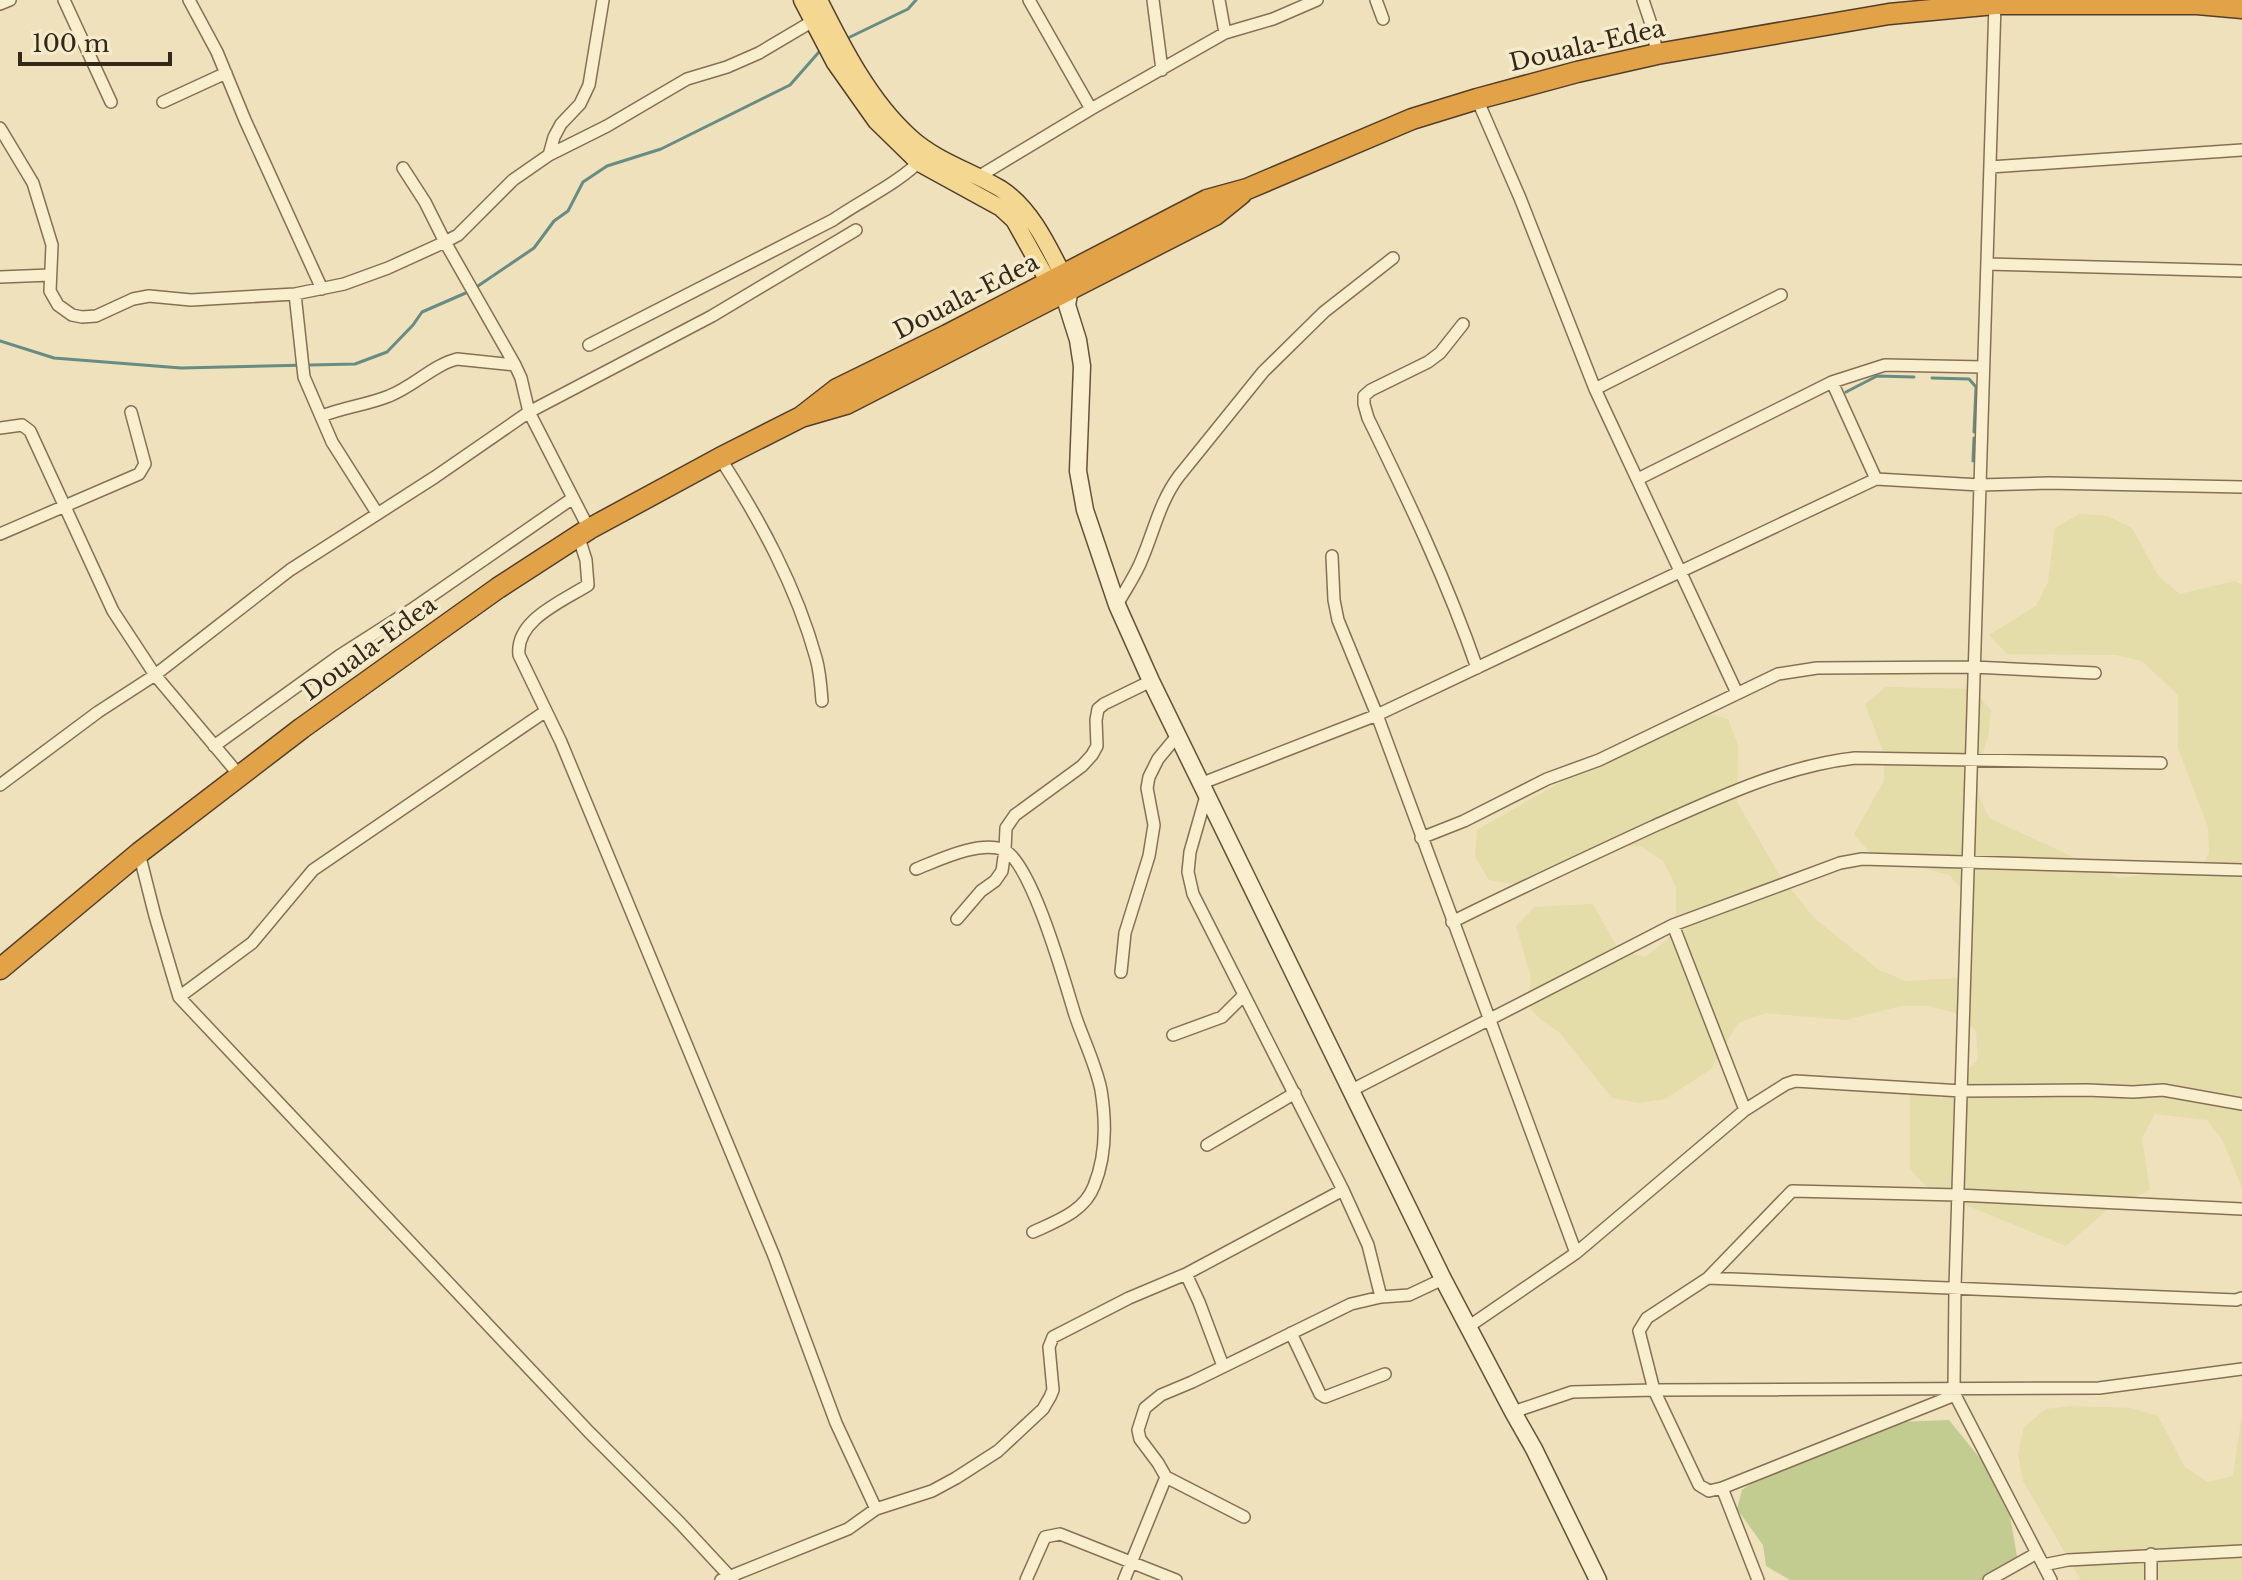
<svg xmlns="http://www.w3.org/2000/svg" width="2242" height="1580" font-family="'Libre Baskerville',serif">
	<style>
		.farmland { fill: #e4dca9 }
		.green { fill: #c3cc90 }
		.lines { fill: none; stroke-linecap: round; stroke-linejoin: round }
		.stream { stroke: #678c84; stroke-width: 3 }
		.street-casing { stroke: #867055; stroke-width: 14 }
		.secondary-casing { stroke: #675139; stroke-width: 19 }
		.primary-casing { stroke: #533e2a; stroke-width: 19 }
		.highway-casing { stroke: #533e2a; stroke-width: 23 }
		.street { stroke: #f9eece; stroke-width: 11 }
		.secondary { stroke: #f9eece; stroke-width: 16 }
		.primary { stroke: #f4d891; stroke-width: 16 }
		.highway { stroke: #e2a348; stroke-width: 20 }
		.labels { text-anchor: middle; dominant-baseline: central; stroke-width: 7; stroke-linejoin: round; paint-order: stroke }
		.street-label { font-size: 24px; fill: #34281a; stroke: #f6ebcb }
	</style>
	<rect width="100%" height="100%" fill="#eee1bb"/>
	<path class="farmland" d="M2079 514 2108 516 2132 528 2159 577 2180 594 2235 581 2242 585V1188L2223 1141 2207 1120 2155 1114 2142 1138 2150 1190 2108 1209 2066 1246 1966 1205 1940 1201 1910 1169V1087L1942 1099 1978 1059 1976 1031 1955 1013 1930 1006H1901L1845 1020 1765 1013 1738 1023 1711 1069 1665 1099 1639 1103 1612 1098 1560 1033 1539 1018 1527 1004 1531 977 1516 926 1535 907 1593 904 1619 951 1645 957 1667 940 1676 914V887L1664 862 1642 847 1615 845 1516 884 1489 880 1475 857 1477 830 1599 760 1702 712 1728 719 1738 745 1737 802 1780 876 1815 919 1879 970 1905 981 1960 978 1972 952V923L1967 895 1949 875 1871 854 1854 834 1884 781V754L1865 704 1886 687 1972 689 1991 710 1988 737 1978 766V793L1989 818 2118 878 2200 869 2209 853 2208 827 2178 748V695L2142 661 2116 655 2007 654 1989 635 2036 606 2048 582 2055 528Z
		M2073 1406 2130 1408 2158 1416 2184 1466 2207 1482 2233 1476 2242 1414V1580H2081L2023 1481 2018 1454 2024 1427 2046 1409Z"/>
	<path class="green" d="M1949 1420 1983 1462 2010 1516 2018 1562 1988 1580H1790L1766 1566 1763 1545 1737 1509 1742 1490 1770 1471 1895 1422Z"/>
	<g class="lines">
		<path class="stream" d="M850 37 908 9 916 0
			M475 288 534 248 554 221 568 211 583 182 607 166 661 149 790 85 819 52
			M0 341 54 358 181 368 355 364 387 352 413 325 422 312 468 292
			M1932 378 1969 379 1976 387 1974 432
			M1846 392 1877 376 1914 377
			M1973 461 1974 438"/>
		<g class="street-casing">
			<path id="street" d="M64 0 111 102
				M189 0 217 52 245 120 322 289
				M1029 0 1091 109
				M1153 0 1162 70
				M1219 0 1225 33
				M1376 0 1383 19
				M1643 0 1652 27 1657 54
				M0 4 10 0
				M1995 4 1955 1287 1954 1388 1955 1395 2051 1580
				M1477 99 1520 198 1595 389 1737 693
				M163 102 226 73
				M0 128 33 183 52 245 50 291 58 305 72 315 82 317 96 316 133 299 149 296 191 300 295 294 344 284 388 268 445 242 458 235 513 180 549 155 607 126 687 79 727 67 759 53 813 21 815 14
				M549 155 554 137 561 124 580 104 589 85 603 0
				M1990 167 2242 150
				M403 168 425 202 445 242 515 365 521 378 529 412 589 529
				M978 177 1091 109 1225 33 1273 19 1317 0
				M1987 264 2242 271
				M0 277 50 275
				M295 294 304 377 332 442 377 513
				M1463 324 1440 353 1428 362 1371 390 1364 396V404L1368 418C1408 500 1447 581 1477 668
				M589 345 833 220C863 199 898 184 923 158
				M1832 382 1876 479
				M1595 389 1781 295
				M322 416C344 407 367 405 389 396 413 387 433 365 457 359L515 365
				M0 428 22 425 30 431 113 611 155 675 240 776
				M720 458C760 520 796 586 816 658 820 672 821 687 822 701
				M1638 479 1832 382 1885 365 1983 367
				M0 534 139 474 145 464 131 412
				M578 535 586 560 588 585C563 601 515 620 519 655L561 742 774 1256 836 1423 876 1509
				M1332 556 1334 600 1338 620 1377 715 1576 1253
				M1117 605C1125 590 1136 575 1142 559 1154 531 1160 501 1179 476L1263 372 1324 312 1393 258
				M214 746 339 656 411 610 573 498
				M1200 784 1377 715 1876 479 1980 485 2049 483 2242 487
				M0 785 98 712 155 675 290 570 435 477 529 412 712 316 856 230
				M1206 796 1190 852 1188 872 1193 894 1343 1190 1368 1245 1381 1297
				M1421 838 1464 821 1547 779 1599 760 1778 674 1817 668 1974 667 2095 673
				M139 853 155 916 179 997 589 1432 680 1523 733 1580
				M916 869C939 860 980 840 1004 850 1032 863 1065 983 1075 1015 1083 1039 1096 1065 1101 1090 1106 1121 1106 1157 1094 1186 1084 1212 1057 1221 1033 1232
				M957 919 981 891 995 881 1002 871 1005 850 1006 828 1015 815 1082 766 1092 755 1097 746 1096 720 1098 709 1104 704 1151 681
				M1452 922C1518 889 1585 858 1652 827 1717 798 1784 766 1855 758L2161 763
				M1673 925 1745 1110
				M1121 972 1125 933 1149 856 1154 825 1147 788 1149 777 1158 759 1177 736
				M179 997 252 943 313 870 546 711
				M1173 1035 1222 1017 1243 996
				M1352 1090 1673 925 1840 863 1862 859 2242 870
				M1207 1145 1295 1093
				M1186 1274 1199 1302 1223 1366
				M1708 1278 2236 1300 2242 1298
				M1468 1327 1576 1253 1745 1110 1786 1084 1795 1081 1962 1091 2087 1090 2133 1092 2163 1090 2242 1104
				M1291 1333 1320 1394 1325 1397 1385 1374
				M1955 1395 1722 1488 1709 1491 1699 1485 1654 1390 1639 1331 1647 1318 1708 1278 1792 1191 1958 1195 2242 1209
				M1513 1412 1572 1392 1654 1390 2099 1388 2242 1369
				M1722 1488 1758 1580
				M1244 1517 1166 1477 1158 1463 1140 1439 1138 1430 1145 1408 1161 1395 1192 1382 1351 1304 1381 1297 1409 1295 1443 1279
				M2043 1565 2068 1560 2242 1551
				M721 1580 848 1529 876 1509 932 1491 956 1478 998 1451 1043 1409 1050 1397 1053 1390 1049 1347 1053 1337 1129 1298 1186 1274 1343 1190
				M1026 1580 1045 1537 1060 1534 1176 1580
				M1124 1580 1166 1477
				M1989 1580 2037 1553
				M2151 1580V1554"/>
		</g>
		<g class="secondary-casing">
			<path id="secondary" d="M1070 288 1067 305 1078 340 1082 366 1078 471 1085 510 1117 605 1151 681 1443 1279 1513 1412 1534 1449 1598 1580"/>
		</g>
		<g class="primary-casing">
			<path id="primary" d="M802 0 835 63 876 121 919 163 1001 208 1014 220 1053 290
				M819 0C843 48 870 101 910 137 936 161 971 171 1001 189 1033 210 1050 250 1067 283"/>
		</g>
		<g class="highway-casing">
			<path id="highway" d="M801 417 837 389 947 335 1207 200 1247 189 1412 119 1477 99 1577 72 1657 54 1889 14 1995 4H2197L2242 8
				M0 969 139 853 302 728 498 588 589 529 720 458 801 417 846 404 1215 215 1241 194"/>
		</g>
		<use href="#street" class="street"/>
		<use href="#secondary" class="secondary"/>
		<use href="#primary" class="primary"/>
		<use href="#highway" class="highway"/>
	</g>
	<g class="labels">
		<g class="street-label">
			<text transform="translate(1587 45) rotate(-13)">Douala-Edea</text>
			<text transform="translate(966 296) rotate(-27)">Douala-Edea</text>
			<text transform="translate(369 648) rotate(-36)">Douala-Edea</text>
		</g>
	</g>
	<path d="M20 52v12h150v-12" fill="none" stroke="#34281a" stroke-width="4"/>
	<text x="32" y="52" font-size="24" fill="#34281a" stroke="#f6ebcb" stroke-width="6" paint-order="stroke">100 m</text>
</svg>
